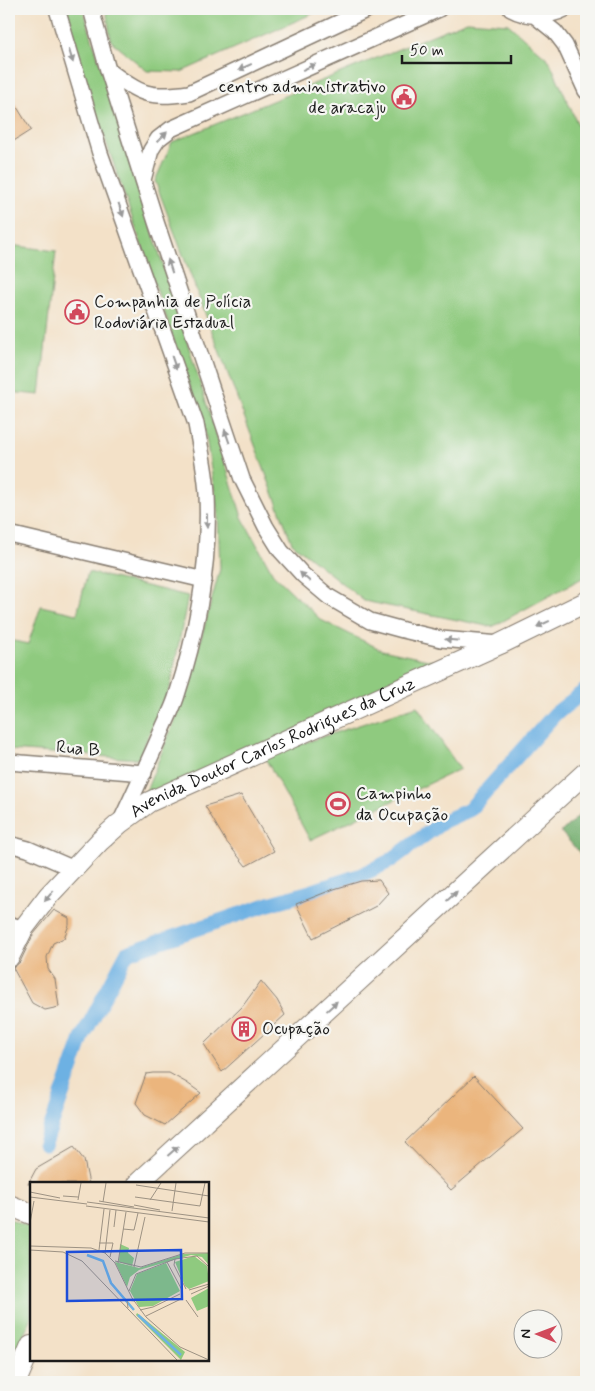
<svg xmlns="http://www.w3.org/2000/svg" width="595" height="1391" font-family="Mynerve,sans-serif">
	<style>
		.green { fill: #8fca7f; stroke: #56734e }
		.forest { fill: #73ae6e; stroke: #486545 }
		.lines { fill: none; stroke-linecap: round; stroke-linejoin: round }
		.canal { stroke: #6db1e3; stroke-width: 15 }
		.building { fill: #ebb57d }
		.minor-casing { stroke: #887e72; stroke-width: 18 }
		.secondary-casing { stroke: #887e72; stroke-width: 22 }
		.minor { stroke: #fff; stroke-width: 15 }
		.secondary { stroke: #fff; stroke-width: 20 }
		.oneway { fill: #999 }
		.labels { text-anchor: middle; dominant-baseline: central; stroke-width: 4.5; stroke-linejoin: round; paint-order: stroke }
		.poi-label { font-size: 18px; fill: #1c1c1c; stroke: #f6f6f2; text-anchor: start }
		.street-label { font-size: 18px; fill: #1c1c1c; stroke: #f6f6f2 }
		.inset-river { fill: none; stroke: #6db1e3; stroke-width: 2.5 }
		.inset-road { fill: none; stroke: #9d9283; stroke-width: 1 }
		.view { fill: #1d4ed8; fill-opacity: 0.15; stroke: #1d4ed8; stroke-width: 2.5 }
		.inset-edge { fill: none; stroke: #1c1c1c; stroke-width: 2.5 }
	</style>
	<rect width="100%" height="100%" fill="#f6f6f2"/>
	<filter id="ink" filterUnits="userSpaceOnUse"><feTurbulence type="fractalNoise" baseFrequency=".02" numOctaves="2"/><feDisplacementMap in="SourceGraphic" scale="10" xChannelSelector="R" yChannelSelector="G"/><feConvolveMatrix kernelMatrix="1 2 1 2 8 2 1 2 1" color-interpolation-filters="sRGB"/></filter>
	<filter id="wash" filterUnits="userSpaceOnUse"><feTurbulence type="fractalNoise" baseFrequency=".0096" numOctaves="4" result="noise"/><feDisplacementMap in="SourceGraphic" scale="20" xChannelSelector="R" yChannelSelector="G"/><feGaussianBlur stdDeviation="1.12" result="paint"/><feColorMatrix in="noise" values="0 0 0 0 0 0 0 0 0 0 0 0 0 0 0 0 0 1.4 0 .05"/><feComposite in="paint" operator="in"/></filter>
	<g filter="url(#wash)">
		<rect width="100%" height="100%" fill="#f3e1c8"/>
		<path class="green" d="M67 9H83L242 517 273 574 321 620 382 650 446 664 142 801 187 690 220 569 218 514 205 431 84 77Z
			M106 9H323L181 72 147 71 111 41Z
			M467 21 508 24 549 60 586 143V576L492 627 364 601 292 543 155 181 172 142Z
			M9 245 56 251 40 395 9 392Z
			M88 572 188 596 170 688 138 759 9 750V640L28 644 41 606 77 614Z
			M417 706 460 769 310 840 264 756Z
			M9 1219 31 1227V1319L9 1368Z"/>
		<path class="forest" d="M586 809V860L561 832Z"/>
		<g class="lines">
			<path class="canal" d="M45 1143 83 1036 127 953 269 904 310 892 359 876 390 861 444 821 469 810 555 714 586 690"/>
		</g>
		<g id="blocks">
			<path class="building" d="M9 94 31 130 9 144Z
				M241 795 274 851 246 866 225 840 205 806Z
				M379 880 388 893 376 906 313 938 296 904 334 889 361 881Z
				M54 910 69 918V925L64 938 53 943 47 957 48 969 55 979 59 1007 45 1010 32 1003 13 968 20 962 33 935Z
				M261 981 277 1000 285 1015 222 1072 204 1044 242 1007Z
				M153 1073H169L187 1083 201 1093 165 1125 145 1115 136 1103 146 1074Z
				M474 1076 523 1129 451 1190 405 1142Z
				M74 1147 84 1160 89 1184H28L36 1169Z"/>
		</g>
	</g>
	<g filter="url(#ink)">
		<use href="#blocks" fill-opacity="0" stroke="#887e72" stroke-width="1"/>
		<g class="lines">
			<g class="minor-casing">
				<path id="minor" d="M57 9 100 153 196 424C200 447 206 471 207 495 210 566 198 631 176 698 172 710 166 721 161 733 148 763 134 793 120 823
					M91 9 108 70 156 222 242 479 266 527 281 551 303 575 329 597 370 621 403 630 441 639 500 644
					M511 9C527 18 549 17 565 9
					M534 15 555 32 565 45 586 91
					M108 70C141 94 147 99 189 93L368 9
					M143 180 151 150 158 139 171 129 439 9
					M9 534 204 580
					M9 762 144 773
					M9 844 28 849 74 869
					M9 924 23 929"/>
			</g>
			<g class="secondary-casing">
				<g id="secondary">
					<path id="s1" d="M9 957 23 929 49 895 100 841 119 824 149 802 500 644 586 602"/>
					<path d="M137 1184 586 772"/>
					<path d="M9 1205 31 1214"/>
					<path d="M16 1382 31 1346"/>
				</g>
			</g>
			<use href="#minor" class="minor"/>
			<use href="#secondary" class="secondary"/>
		</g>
		<defs><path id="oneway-solid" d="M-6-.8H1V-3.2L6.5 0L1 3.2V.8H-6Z" transform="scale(1.25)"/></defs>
		<g class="oneway">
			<use href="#oneway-solid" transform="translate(71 56) rotate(73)"/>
			<use href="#oneway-solid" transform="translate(245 67) rotate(155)"/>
			<use href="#oneway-solid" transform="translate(309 67) rotate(-24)"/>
			<use href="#oneway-solid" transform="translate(162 137) rotate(-44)"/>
			<use href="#oneway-solid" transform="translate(121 210) rotate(70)"/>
			<use href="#oneway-solid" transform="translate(170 266) rotate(-108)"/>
			<use href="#oneway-solid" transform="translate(174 363) rotate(71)"/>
			<use href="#oneway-solid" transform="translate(227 436) rotate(-109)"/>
			<use href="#oneway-solid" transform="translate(207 521) rotate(90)"/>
			<use href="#oneway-solid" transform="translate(305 577) rotate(-138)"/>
			<use href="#oneway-solid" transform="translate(543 624) rotate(155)"/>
			<use href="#oneway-solid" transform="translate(452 640) rotate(-175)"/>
			<use href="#oneway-solid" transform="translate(49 896) rotate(130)"/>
			<use href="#oneway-solid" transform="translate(452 896) rotate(-43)"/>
			<use href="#oneway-solid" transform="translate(332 1006) rotate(-43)"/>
			<use href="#oneway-solid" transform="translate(173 1151) rotate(-42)"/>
		</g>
	</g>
	<defs>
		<g id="civic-ring" transform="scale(1.25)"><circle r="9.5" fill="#f6f6f2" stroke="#d1495b" stroke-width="1.5"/><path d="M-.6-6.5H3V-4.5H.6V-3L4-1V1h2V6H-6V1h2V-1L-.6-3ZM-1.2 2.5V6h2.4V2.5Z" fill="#d1495b"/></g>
		<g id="stadium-ring" transform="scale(1.25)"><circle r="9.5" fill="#f6f6f2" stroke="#d1495b" stroke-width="1.5"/><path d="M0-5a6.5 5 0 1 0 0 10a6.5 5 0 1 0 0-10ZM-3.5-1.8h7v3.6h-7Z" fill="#d1495b"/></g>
		<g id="building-ring" transform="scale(1.25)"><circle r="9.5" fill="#f6f6f2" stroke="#d1495b" stroke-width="1.5"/><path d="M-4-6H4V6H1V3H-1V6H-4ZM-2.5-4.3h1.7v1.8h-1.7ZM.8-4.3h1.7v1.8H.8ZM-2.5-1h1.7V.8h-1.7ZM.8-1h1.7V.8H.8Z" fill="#d1495b"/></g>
	</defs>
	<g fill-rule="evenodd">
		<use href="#civic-ring" x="404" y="97"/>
		<use href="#civic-ring" x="77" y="312"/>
		<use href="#stadium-ring" x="338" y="804"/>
		<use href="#building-ring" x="244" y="1029"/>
	</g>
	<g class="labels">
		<g class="poi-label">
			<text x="386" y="87" text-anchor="end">centro administrativo<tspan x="386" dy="21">de aracaju</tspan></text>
			<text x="94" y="302">Companhia de Polícia<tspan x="94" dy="21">Rodoviária Estadual</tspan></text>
			<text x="356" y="794">Campinho<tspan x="356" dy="21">da Ocupação</tspan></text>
			<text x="262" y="1029">Ocupação</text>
		</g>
		<g class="street-label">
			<text transform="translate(78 749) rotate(5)">Rua B</text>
			<text stroke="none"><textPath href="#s1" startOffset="346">Avenida Doutor Carlos Rodrigues da Cruz</textPath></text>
		</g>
	</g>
	<g transform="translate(30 1182)">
		<rect width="179" height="179" fill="#f3e1c8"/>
		<path d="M90 62 99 66 98 71 104 76 102 84 89 80ZM179 71 178 82 172 75 161 73 109 88 100 95 97 105 85 80 109 86 153 72ZM164 74 177 84 179 99 159 107 155 104 145 80ZM136 81 150 109 123 124 109 125 100 109 107 92ZM179 106V124L167 129 161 116ZM107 131 155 170 151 178 106 133Z" fill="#8fca7f"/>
		<path class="inset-river" d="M57 73 73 79 81 101 104 128M108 133 151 173"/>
		<path class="inset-road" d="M106 3 179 14M0 10 30 16M33 14 48 15M0 15 57 22M105 15 170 24 175 1M48 18 51 1M120 18 131 1M69 19 104 25M57 20 179 36M73 20 76 1M104 23 130 28M56 24 179 40M142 29 146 1M0 41 4 19M84 45 86 28M93 47 104 48 108 31M69 61H83L80 75M0 64 61 66 75 71 85 81 102 116 116 135 150 165 179 178M0 68 33 70 52 79 147 178M69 68 74 27M75 71 80 28M145 77 144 83 156 107M85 79 111 85 155 71H179M137 80 152 108M88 81 96 30M104 85 115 35M159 108 179 102M99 109 106 92 145 77 167 74 178 84M161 112 179 104M156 118 168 135M98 126 97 118 104 119M110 128 123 125 150 112M116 134 153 116"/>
		<path class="view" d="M151 68 152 117 37 119V70Z"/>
		<rect width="179" height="179" class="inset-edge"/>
	</g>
	<rect width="595" height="1391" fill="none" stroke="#f6f6f2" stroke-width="30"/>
	<g transform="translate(538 1334) rotate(271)"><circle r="24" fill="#f6f6f2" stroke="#9f9f9c"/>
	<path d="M0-4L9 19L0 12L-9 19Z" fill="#d1495b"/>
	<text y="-8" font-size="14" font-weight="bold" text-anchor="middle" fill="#1c1c1c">N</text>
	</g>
	<path d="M402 55v8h109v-8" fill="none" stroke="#1c1c1c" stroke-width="2.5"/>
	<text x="410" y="55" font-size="15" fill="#1c1c1c" stroke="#f6f6f2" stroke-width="4" paint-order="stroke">50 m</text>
</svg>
